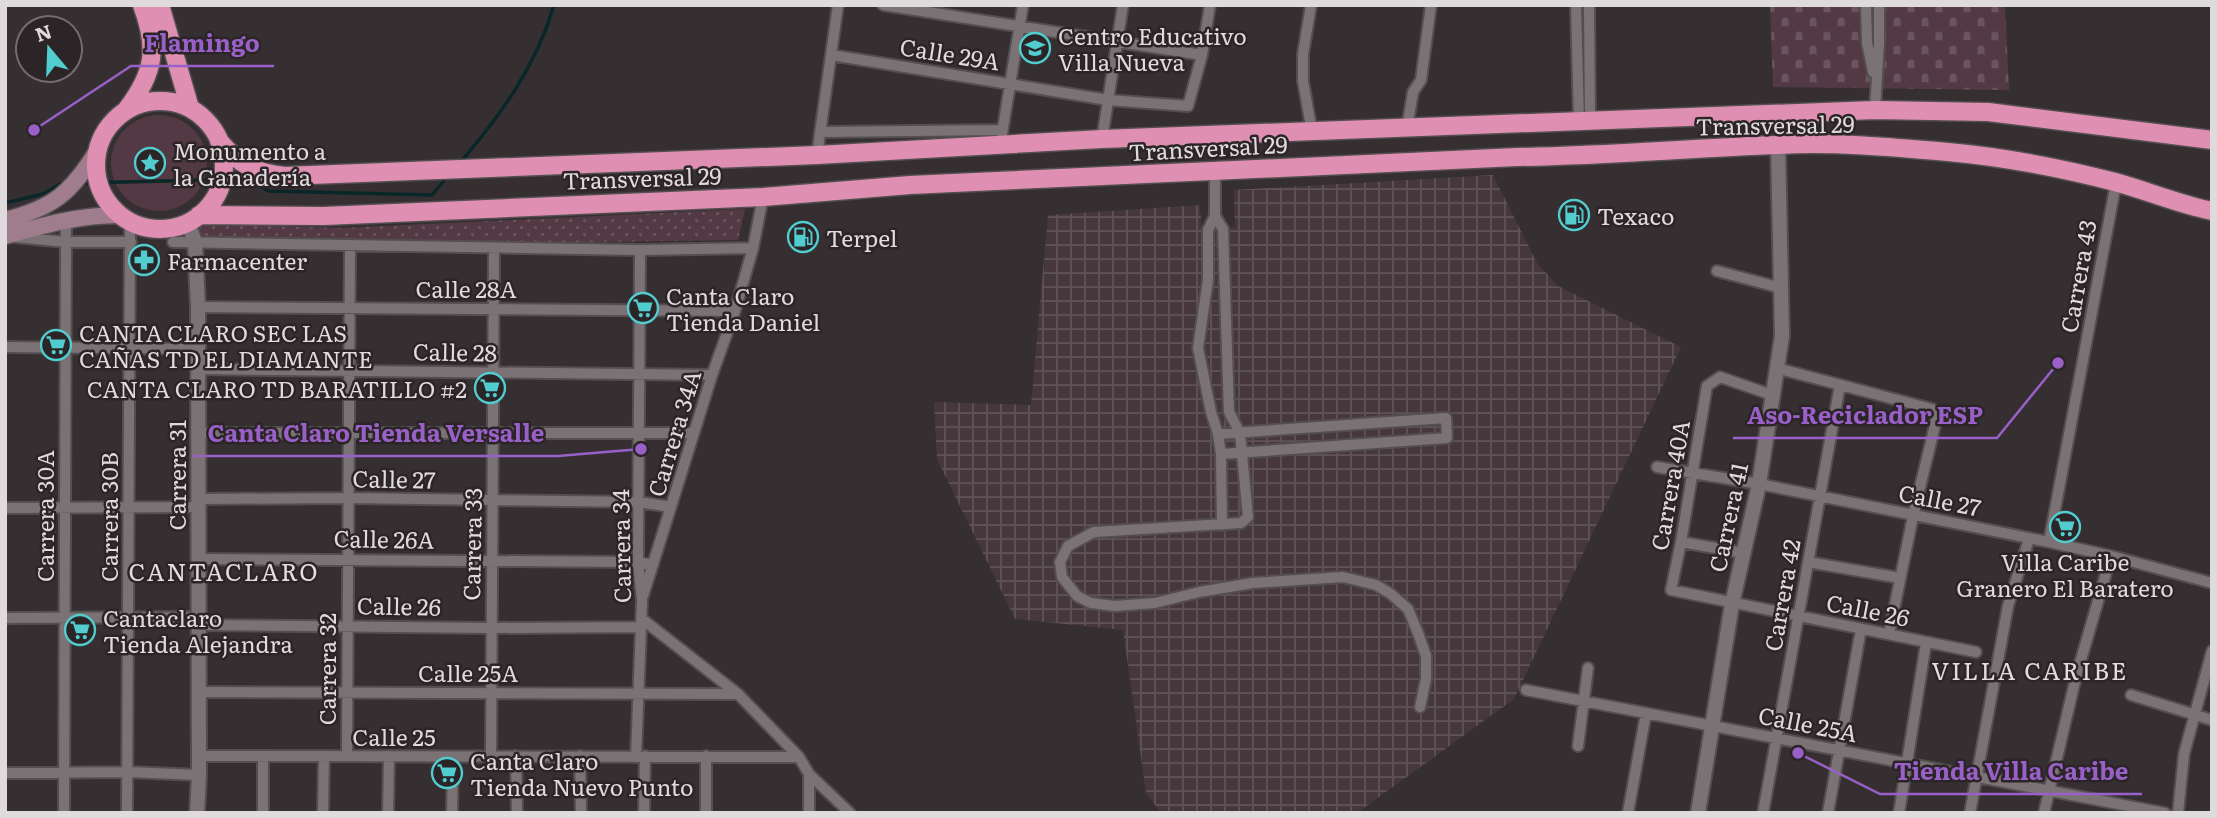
<svg xmlns="http://www.w3.org/2000/svg" width="2217" height="818" font-family="Literata,serif">
	<style>
		.industrial { fill: url(#industrial-grid) }
		.green { fill: #523943 }
		.cemetery { fill: url(#cemetery-stones) }
		.park { fill: url(#park-dots) }
		.lines { fill: none; stroke-linecap: round; stroke-linejoin: round }
		.stream { stroke: #092728; stroke-width: 3.5 }
		.minor-casing { stroke: #544e50; stroke-width: 14 }
		.tertiary-casing { stroke: #544e50; stroke-width: 18 }
		.secondary-casing { stroke: #544e50; stroke-width: 19 }
		.trunk-casing { stroke: #544e50; stroke-width: 21 }
		.minor { stroke: #7b7275; stroke-width: 10 }
		.tertiary { stroke: #7b7275; stroke-width: 14 }
		.secondary { stroke: #a07d8c; stroke-width: 16 }
		.trunk { stroke: #df90b2; stroke-width: 18 }
		.labels { text-anchor: middle; dominant-baseline: central; stroke-width: 5; stroke-linejoin: round; paint-order: stroke }
		.poi-label { font-size: 23px; fill: #dfdadc; stroke: #2c2528; text-anchor: start }
		.street-label { font-size: 23px; fill: #dfdadc; stroke: #2c2528 }
		.neighbourhood-label { font-size: 24px; letter-spacing: 2px; fill: #e6dbdf; stroke: #2c2528 }
		.leader { fill: none; stroke: #9960c8; stroke-width: 2.5 }
		.callout-dot { fill: #9960c8; stroke: #2c2528; stroke-width: 2.5 }
		.callout-label { font-size: 24px; text-anchor: middle; font-weight: bold; fill: #9960c8; stroke: #2c2528; stroke-width: 5; stroke-linejoin: round; paint-order: stroke }
	</style>
	<defs>
		<pattern id="industrial-grid" width="8" height="8" patternUnits="userSpaceOnUse" patternTransform="scale(1.75)"><rect width="8" height="8" fill="#45373c"/><path d="M0 4h8M4 0v8" fill="none" stroke="#5f5358"/></pattern>
		<pattern id="cemetery-stones" width="16" height="16" patternUnits="userSpaceOnUse" patternTransform="scale(1.75)"><rect width="16" height="16" fill="#523943"/><path d="M2 7V4a2 2 0 0 1 4 0v3zM10 15v-3a2 2 0 0 1 4 0v3z" fill="#6a555e"/></pattern>
		<pattern id="park-dots" width="8" height="8" patternUnits="userSpaceOnUse" patternTransform="scale(1.75)"><rect width="8" height="8" fill="#523943"/><path d="M2 2h.1M6 6h.1" fill="none" stroke="#6a555e" stroke-width="1.8" stroke-linecap="round"/></pattern>
	</defs>
	<rect width="100%" height="100%" fill="#362f32"/>
	<path class="industrial" d="M1493 175 1537 263 1558 286 1681 347 1514 699 1357 813H1161L1146 793 1123 630 1015 619 937 459 934 402 1031 405 1048 215 1200 205 1202 231 1235 227 1234 190Z"/>
	<path class="green" d="M111 163a48 48 0 1 1 96 0a48 48 0 1 1-96 0Z"/>
	<path class="cemetery" d="M1770 5H2005L2009 90 1773 87Z"/>
	<path class="park" d="M745 209 738 240 502 243 203 240 199 224 342 228Z"/>
	<g class="lines">
		<path class="stream" d="M459 164C500 116 536 67 554 5
			M81 183 251 179 268 191 432 195 447 177
			M5 203 43 194 60 184 67 183"/>
		<g class="minor-casing">
			<path id="minor" d="M883 5 1202 55
				M1311 5 1303 54V81L1312 132
				M1576 5 1579 122
				M1589 5 1590 121
				M1866 5 1867 43 1873 72
				M831 55 1108 100 1188 106 1202 55 1210 5
				M1875 110 1879 43V5
				M1407 128 1413 92 1421 80 1431 5
				M820 132 1002 130
				M1002 134 1023 5
				M1102 139 1123 5
				M817 155 838 5
				M1215 171V216L1208 230V280L1198 348 1211 412 1218 434 1221 454 1222 525
				M1215 216 1223 229 1229 412 1240 433 1248 517 1241 523 1094 532 1068 546 1060 562 1062 577 1077 596 1091 603 1115 606 1155 603 1199 592 1253 583 1343 577 1376 585 1391 594 1408 609 1418 633 1426 656V679L1420 707
				M15 237 66 242H131
				M173 242 640 250 753 248
				M1717 271 1781 288
				M198 307 735 311
				M5 347 198 349
				M1776 368 1932 409 1937 417 1913 516 1889 634
				M198 369 712 375
				M1772 395 1720 377 1707 386 1681 542 1671 590 1976 652
				M199 433H694
				M1218 434 1446 418 1447 438 1221 454
				M1657 467 1759 484 2049 542 2111 556 2212 583
				M199 499 348 498 639 502 671 507
				M5 508 199 507
				M1681 542 1744 553
				M2049 542 2116 183
				M199 559 638 562 653 565
				M1808 562 1900 578
				M643 596 712 375 735 311 753 248 763 197
				M5 618 199 617
				M642 619 738 694 799 757 809 774 850 813
				M199 625 491 628 641 627
				M1526 690 2165 813
				M199 692 738 694
				M2131 695 2212 720
				M1578 746 1588 668
				M199 756 799 757
				M347 756 350 245
				M491 756 494 248
				M516 756 517 813
				M580 756 581 813
				M636 757 642 600 638 562 640 250
				M5 773 128 772 199 775
				M64 813 66 219
				M127 813 130 222
				M263 813V756
				M323 813 324 756
				M388 813 389 756
				M452 813 453 757
				M644 813 645 756
				M706 813V756
				M809 813V774
				M1628 813 1646 713
				M1763 813 1840 385
				M1828 813 1861 629
				M1899 813 1926 643
				M1970 813 2008 606 2029 539
				M2044 813 2076 677 2111 556
				M2178 813 2184 754 2212 651"/>
		</g>
		<g class="tertiary-casing">
			<path id="tertiary" d="M188 223 195 242 198 307 199 775 197 813
				M1698 813 1732 604 1759 484 1782 336 1778 145"/>
		</g>
		<g class="secondary-casing">
			<path id="secondary" d="M5 220C53 208 71 193 97 151
				M5 236C44 225 80 215 119 215"/>
		</g>
		<g class="trunk-casing">
			<path id="trunk" d="M160 5 190 108
				M96 165a64 64 0 1 1 128 0a64 64 0 1 1-128 0Z
				M127 109C155 72 158 48 142 5
				M219 141C239 164 254 173 285 176L817 155 1102 139 1875 110 1988 112 2212 140
				M199 215 324 216 763 197 910 185 1517 157C1604 156 1691 148 1778 145 1834 142 1891 147 1948 152 2003 157 2061 168 2115 182 2148 191 2178 204 2212 211"/>
		</g>
		<use href="#minor" class="minor"/>
		<use href="#tertiary" class="tertiary"/>
		<use href="#secondary" class="secondary"/>
		<use href="#trunk" class="trunk"/>
	</g>
	<defs>
		<g id="school-ring" transform="scale(1.575)"><circle r="9.5" fill="#2c2528" stroke="#52cdcf" stroke-width="1.5"/><path d="M0-5L7-2L0 1L-7-2ZM-4 1L0 2.5L4 1V4Q0 6-4 4Z" fill="#52cdcf"/></g>
		<g id="sight-ring" transform="scale(1.575)"><circle r="9.5" fill="#2c2528" stroke="#52cdcf" stroke-width="1.5"/><path d="M0-6L1.8-2.2L6-1.7L2.9 1.2L3.7 5.4L0 3.3L-3.7 5.4L-2.9 1.2L-6-1.7L-1.8-2.2Z" fill="#52cdcf"/></g>
		<g id="fuel-ring" transform="scale(1.575)"><circle r="9.5" fill="#2c2528" stroke="#52cdcf" stroke-width="1.5"/><path d="M-5.5-6h7V0h2V4h1.3V-2.5L3-4.5l.8-.8L6-3V5H2.5V1h-1V6h-7ZM-4.2-4.7v3.2H.2V-4.7Z" fill="#52cdcf"/></g>
		<g id="pharmacy-ring" transform="scale(1.575)"><circle r="9.5" fill="#2c2528" stroke="#52cdcf" stroke-width="1.5"/><path d="M-2-6h4v4h4v4h-4v4h-4v-4h-4v-4h4Z" fill="#52cdcf"/></g>
		<g id="supermarket-ring" transform="scale(1.575)"><circle r="9.5" fill="#2c2528" stroke="#52cdcf" stroke-width="1.5"/><path d="M-6-5.5h2.5l.6 2H6L4.5 2H-2.5L-4.4-4H-6ZM-1.5 3.2a1.3 1.3 0 1 0 .1 0ZM3 3.2a1.3 1.3 0 1 0 .1 0Z" fill="#52cdcf"/></g>
	</defs>
	<g fill-rule="evenodd">
		<use href="#school-ring" x="1035" y="48"/>
		<use href="#sight-ring" x="150" y="163"/>
		<use href="#fuel-ring" x="1574" y="215"/>
		<use href="#fuel-ring" x="803" y="237"/>
		<use href="#pharmacy-ring" x="144" y="260"/>
		<use href="#supermarket-ring" x="643" y="308"/>
		<use href="#supermarket-ring" x="56" y="345"/>
		<use href="#supermarket-ring" x="490" y="388"/>
		<use href="#supermarket-ring" x="2065" y="527"/>
		<use href="#supermarket-ring" x="80" y="630"/>
		<use href="#supermarket-ring" x="447" y="773"/>
	</g>
	<g class="labels">
		<g class="poi-label">
			<text x="1058" y="35">Centro Educativo<tspan x="1058" dy="26">Villa Nueva</tspan></text>
			<text x="173" y="150">Monumento a<tspan x="173" dy="26">la Ganadería</tspan></text>
			<text x="1597" y="215">Texaco</text>
			<text x="826" y="237">Terpel</text>
			<text x="167" y="260">Farmacenter</text>
			<text x="666" y="295">Canta Claro<tspan x="666" dy="26">Tienda Daniel</tspan></text>
			<text x="79" y="332">CANTA CLARO SEC LAS<tspan x="79" dy="26">CAÑAS TD EL DIAMANTE</tspan></text>
			<text x="467" y="388" text-anchor="end">CANTA CLARO TD BARATILLO #2</text>
			<text x="2065" y="561" text-anchor="middle">Villa Caribe<tspan x="2065" dy="26">Granero El Baratero</tspan></text>
			<text x="103" y="617">Cantaclaro<tspan x="103" dy="26">Tienda Alejandra</tspan></text>
			<text x="470" y="760">Canta Claro<tspan x="470" dy="26">Tienda Nuevo Punto</tspan></text>
		</g>
		<g class="street-label">
			<text transform="translate(950 53) rotate(9)">Calle 29A</text>
			<text transform="translate(1775 124) rotate(-1)">Transversal 29</text>
			<text transform="translate(1208 147) rotate(-3)">Transversal 29</text>
			<text transform="translate(642 177) rotate(-2)">Transversal 29</text>
			<text transform="translate(2077 276) rotate(-80)">Carrera 43</text>
			<text x="466" y="288">Calle 28A</text>
			<text transform="translate(455 351) rotate(1)">Calle 28</text>
			<text transform="translate(673 433) rotate(-73)">Carrera 34A</text>
			<text transform="translate(176 475) rotate(-90)">Carrera 31</text>
			<text transform="translate(394 478) rotate(1)">Calle 27</text>
			<text transform="translate(1669 485) rotate(-80)">Carrera 40A</text>
			<text transform="translate(1940 499) rotate(11)">Calle 27</text>
			<text transform="translate(44 516) rotate(-90)">Carrera 30A</text>
			<text transform="translate(108 517) rotate(-90)">Carrera 30B</text>
			<text transform="translate(1727 517) rotate(-78)">Carrera 41</text>
			<text transform="translate(384 538) rotate(1)">Calle 26A</text>
			<text transform="translate(471 544) rotate(-89)">Carrera 33</text>
			<text transform="translate(620 546) rotate(-91)">Carrera 34</text>
			<text transform="translate(1781 595) rotate(-80)">Carrera 42</text>
			<text transform="translate(399 605) rotate(1)">Calle 26</text>
			<text transform="translate(1868 609) rotate(11)">Calle 26</text>
			<text transform="translate(326 669) rotate(-90)">Carrera 32</text>
			<text x="468" y="672">Calle 25A</text>
			<text transform="translate(1808 723) rotate(11)">Calle 25A</text>
			<text x="394" y="736">Calle 25</text>
		</g>
		<g class="neighbourhood-label">
			<text x="224" y="570">CANTACLARO</text>
			<text x="2030" y="669">VILLA CARIBE</text>
		</g>
	</g>
	<path class="leader" d="M34 130L131 66H274M2058 363L1997 438H1733M641 449L558 456H193M1798 753L1880 794H2142"/>
	<g class="callout-dot">
		<circle cx="34" cy="130" r="7"/>
		<circle cx="2058" cy="363" r="7"/>
		<circle cx="641" cy="449" r="7"/>
		<circle cx="1798" cy="753" r="7"/>
	</g>
	<g class="callout-label">
		<text x="202" y="52">Flamingo</text>
		<text x="1865" y="424">Aso-Reciclador ESP</text>
		<text x="376" y="442">Canta Claro Tienda Versalle</text>
		<text x="2011" y="780">Tienda Villa Caribe</text>
	</g>
	<rect width="2217" height="818" fill="none" stroke="#dfdadc" stroke-width="14"/>
	<g transform="translate(49 49) rotate(341)"><circle r="33" fill="#2c2528" stroke="#746d70" stroke-width="2"/>
	<path d="M0-5L12 26L0 18L-12 26Z" fill="#52cdcf"/>
	<text y="-10" font-size="19" font-weight="bold" text-anchor="middle" fill="#dfdadc">N</text>
	</g>
</svg>
